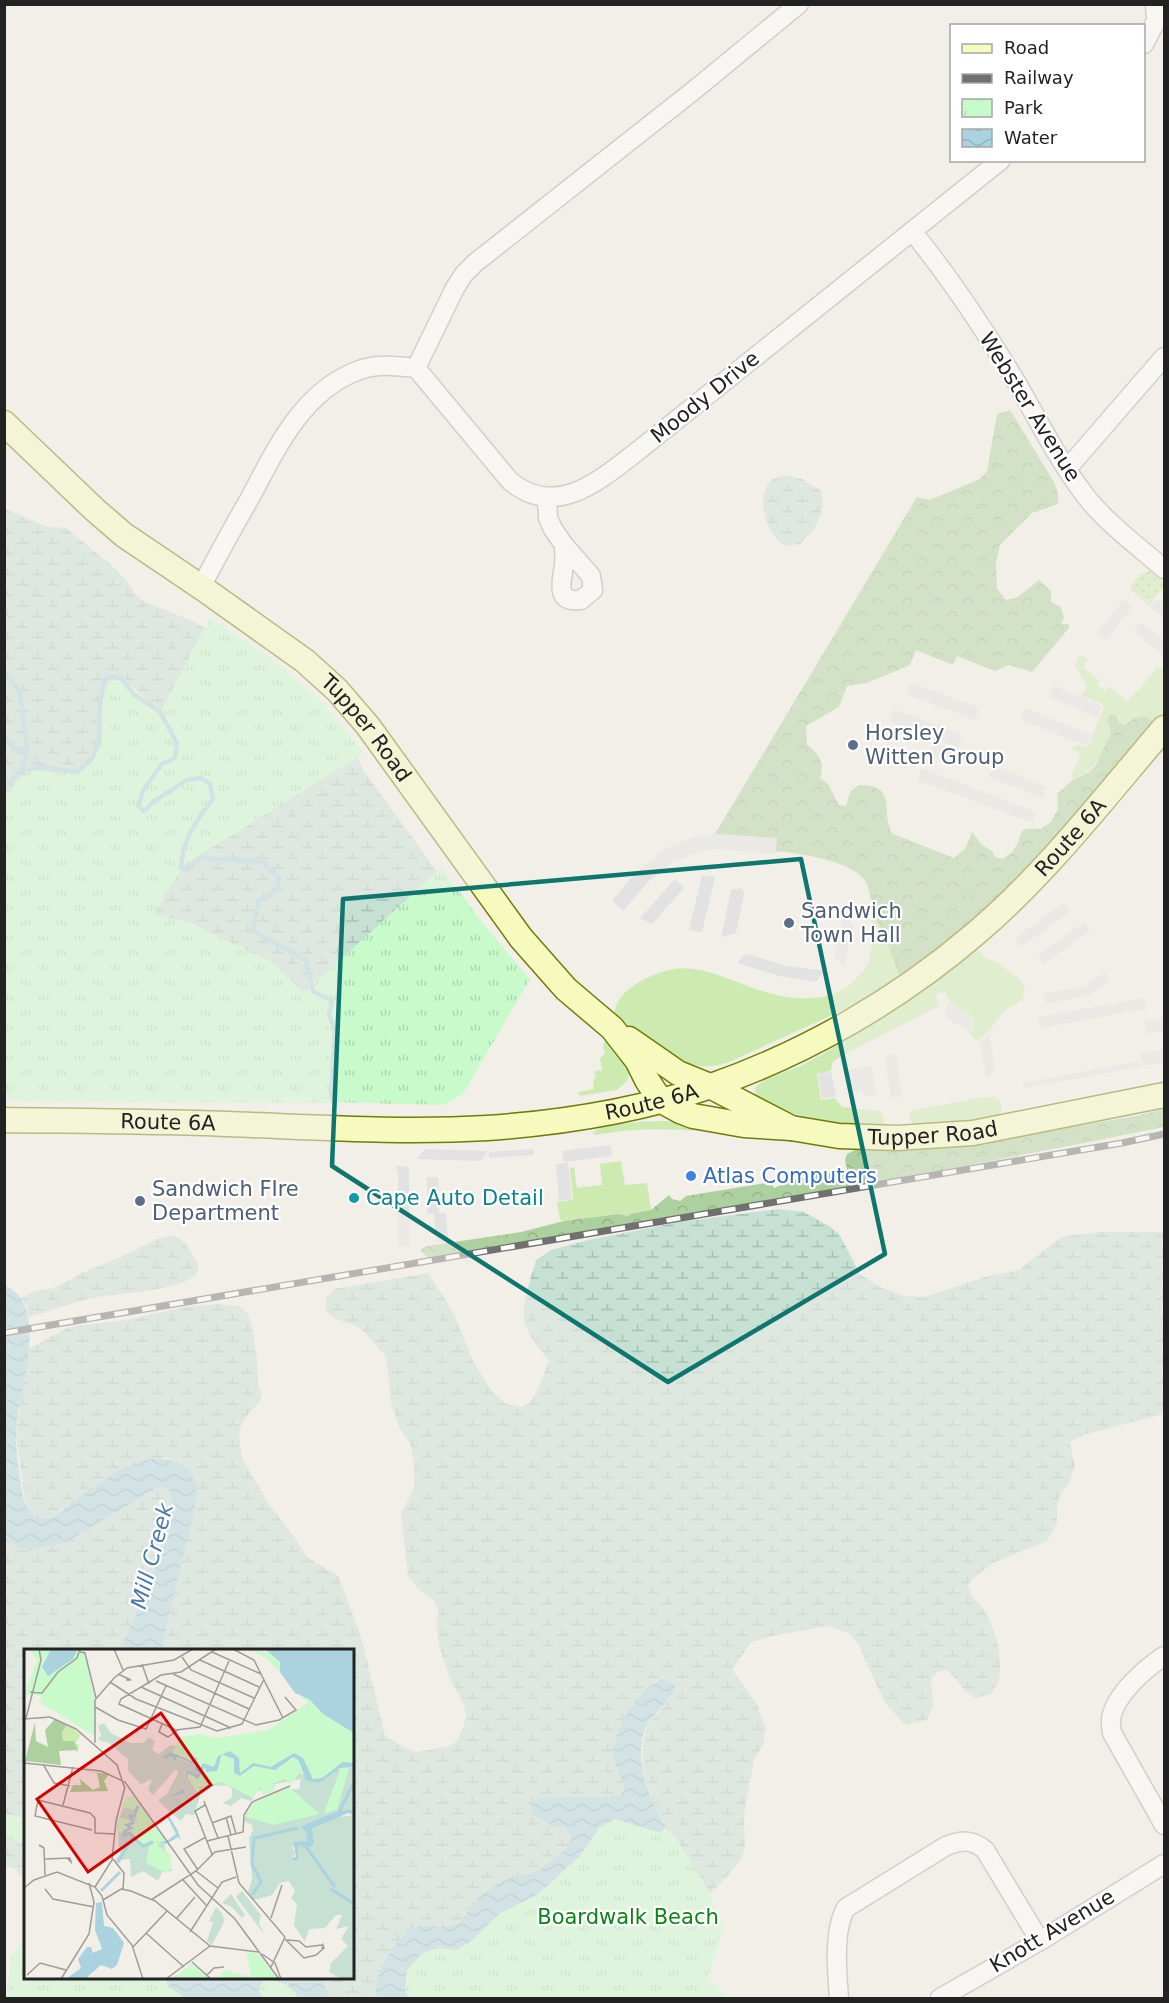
<svg xmlns="http://www.w3.org/2000/svg" width="1169" height="2003" font-family="'DejaVu Sans',sans-serif">
	<style>
		.grass { fill: #cdebb0 }
		.forest { fill: url(#forest-crowns) }
		.wetland { fill: url(#wetland-marsh) }
		.park { fill: url(#park-tufts) }
		.garden { fill: url(#garden-dots) }
		.parking { fill: #e2e2e2 }
		.water { fill: url(#water-waves) }
		.lines { fill: none; stroke-linecap: round; stroke-linejoin: round }
		.stream { stroke: #aad3df; stroke-width: 4.5 }
		.minor-casing { stroke: #a9a9a9; stroke-width: 21 }
		.secondary-casing { stroke: #707d05; stroke-width: 27 }
		.minor { stroke: #fff; stroke-width: 18 }
		.secondary { stroke: #f7fabf; stroke-width: 24 }
		.rail-casing { stroke: #707070; stroke-width: 7 }
		.rail { stroke: #fff; stroke-width: 4.5; stroke-dasharray: 14; stroke-linecap: butt }
		.marked { fill: none; stroke: #0f766e; stroke-width: 4.5; stroke-linejoin: round }
		.service-dot { fill: #5c6f8a; stroke: #fff; stroke-width: 2 }
		.shop-dot { fill: #3f7fe0; stroke: #fff; stroke-width: 2 }
		.culture-dot { fill: #0f9aa8; stroke: #fff; stroke-width: 2 }
		.labels { text-anchor: middle; dominant-baseline: central; stroke-width: 4.5; stroke-linejoin: round; paint-order: stroke }
		.street-label { font-size: 21px; fill: #222; stroke: #fff }
		.service-label { font-size: 21px; fill: #4e5e75; stroke: #fff; text-anchor: start }
		.shop-label { font-size: 21px; fill: #366cbe; stroke: #fff; text-anchor: start }
		.culture-label { font-size: 21px; fill: #0d838f; stroke: #fff; text-anchor: start }
		.park-label { font-size: 21px; fill: #0c8416; stroke: #fff }
		.water-label { font-size: 22px; font-style: italic; fill: #4a7aab; stroke: #fff }
		.inset-river { fill: none; stroke: #aad3df; stroke-width: 3 }
		.inset-road { fill: none; stroke: #9f9d99; stroke-width: 1.5 }
		.view { fill: #d40000; fill-opacity: 0.15; stroke: #d40000; stroke-width: 3 }
		.inset-edge { fill: none; stroke: #222; stroke-width: 3 }
	</style>
	<defs>
		<pattern id="forest-crowns" width="20" height="18" patternUnits="userSpaceOnUse" patternTransform="scale(1.5)"><rect width="20" height="18" fill="#add19e"/><path d="M2 6a3 3 0 1 1 6 0M12 15a3 3 0 1 1 6 0" fill="none" stroke="#95b388"/></pattern>
		<pattern id="wetland-marsh" width="20" height="14" patternUnits="userSpaceOnUse" patternTransform="scale(1.5)"><rect width="20" height="14" fill="#c6e0d4"/><path d="M1 5h8M5 5V1M11 12h8M15 12V8" fill="none" stroke="#aac0b6"/></pattern>
		<pattern id="park-tufts" width="24" height="20" patternUnits="userSpaceOnUse" patternTransform="scale(1.5)"><rect width="24" height="20" fill="#c8facc"/><path d="M3 7l-1-3M5 7V3M7 7l1-3M15 17l-1-3M17 17v-4M19 17l1-3" fill="none" stroke="#acd6af"/></pattern>
		<pattern id="garden-dots" width="8" height="8" patternUnits="userSpaceOnUse" patternTransform="scale(1.5)"><rect width="8" height="8" fill="#cdebb0"/><path d="M2 2h.1M6 6h.1" fill="none" stroke="#b0c997" stroke-width="1.8" stroke-linecap="round"/></pattern>
		<pattern id="water-waves" width="16" height="10" patternUnits="userSpaceOnUse" patternTransform="scale(1.5)"><rect width="16" height="10" fill="#aad3df"/><path d="M0 5q4-4 8 0t8 0" fill="none" stroke="#92b5bf"/></pattern>
	</defs>
	<rect width="100%" height="100%" fill="#f2efe9"/>
	<path class="grass" d="M1080 654 1088 660 1083 667 1100 681 1097 685 1105 691 1108 686 1128 701 1136 691H1138L1157 667 1156 666 1164 670V716L1156 726 1134 718 1125 725 1107 721 1111 731C1100 757 1099 767 1073 780L1071 776 1080 756 1078 752 1071 748 1078 745 1085 747 1088 746 1104 707 1102 704 1080 695 1086 690V685L1075 665Z
		M871 917C881 923 882 928 883 939L888 943 900 978 850 1007 727 1063C698 1072 681 1062 656 1047 641 1038 628 1029 614 1016 615 1001 624 992 636 984 653 974 673 966 693 969 715 971 737 983 759 990 790 1000 828 1005 854 981 859 976 865 970 868 963 873 949 872 931 871 917Z
		M972 950 980 951 985 958 996 962 1020 979 1025 988 1023 999 1004 1011 990 1030 978 1041 971 1036 973 1018 951 1003 944 991 936 995 939 1006 836 1059 832 1063 831 1071 817 1074 821 1100 835 1098 842 1107 879 1111C883 1114 884 1117 884 1123 865 1139 774 1111 756 1096L755 1088C762 1078 787 1072 800 1066 862 1035 917 991 972 950Z
		M607 1040 629 1069 628 1080 617 1090 580 1096 578 1092 594 1089 593 1080 596 1078 594 1071 602 1070 600 1059 605 1053 603 1044Z
		M984 1097H994L1001 1102 1002 1111 998 1117 960 1124 913 1125 909 1116 910 1113 914 1110Z
		M666 1121 768 1135 779 1138 775 1140C715 1132 656 1123 596 1135L592 1133C602 1123 650 1121 666 1121Z
		M621 1161 625 1185 647 1183 651 1210 630 1214 628 1216 618 1214 564 1221 560 1220 557 1202 573 1200 570 1168 574 1167 577 1188 602 1185 600 1164Z"/>
	<path class="forest" d="M1010 410 1054 482 1058 493V504L1032 513 1000 545 996 563 997 589 1006 600 1018 597 1039 580 1051 591V602L1061 607 1064 618 1061 624H1069V628L1032 672 1009 665 995 671 957 656 953 665 916 650 910 665 867 683 847 686 839 707 806 726 807 744C819 755 825 761 820 778L828 784 839 805 846 806 850 792 859 785C900 785 879 813 893 834L954 858 965 849 972 832 982 845 992 851 995 857 1003 859C1006 856 1012 853 1014 849 1026 833 1013 827 1041 829L1051 822 1058 809 1057 794 1073 780 1089 772 1096 765 1111 732 1107 721 1110 714 1116 715 1119 723 1125 725 1134 718 1144 716 1152 720 1156 726 1034 862 972 924 900 978 888 944 881 935C882 926 879 922 871 917 871 906 871 894 867 884 857 861 798 853 775 851L777 838 715 834 917 497 930 500 980 479 987 471 997 414Z
		M1164 1109V1127C920 1177 674 1216 428 1258L420 1250 427 1246 521 1232 564 1221 618 1214 628 1216 630 1214 651 1210 669 1195 672 1199 680 1201 686 1196 771 1182 774 1188 781 1185 786 1179 793 1180 825 1173 840 1174 847 1170 845 1160 847 1154 855 1150 912 1151 961 1146 1136 1116Z"/>
	<path class="wetland" d="M786 475 802 479 821 491 823 504 821 515 815 528 800 544 786 546C782 543 777 540 775 537 760 518 755 478 786 475Z
		M4 509 48 527 66 528 110 564 124 578 137 596 145 602 195 622 303 690 355 753 364 771 433 866 450 886 428 1100 391 1104 352 1100 326 1103 5 903Z
		M778 1209 804 1212 829 1226 839 1234 860 1274 878 1286 904 1296 924 1297 988 1276 1019 1270 1061 1237 1099 1232H1164V1414L1086 1434 1070 1442 1075 1466 1070 1481 1060 1495 1057 1507V1523L1047 1541 993 1563 975 1577 968 1585C972 1598 976 1599 983 1609 994 1623 1004 1659 999 1677 998 1683 994 1689 991 1694L975 1698C961 1690 959 1680 947 1670L938 1672 931 1679 933 1705 927 1720 905 1725 886 1704 868 1667 859 1644 848 1633 828 1626 776 1635 751 1642 732 1670 756 1702 766 1728 763 1745 754 1760 744 1814 745 1849 740 1861 726 1878 705 1898 408 1998 666 1827C651 1800 638 1770 644 1738 645 1733 645 1729 648 1725 657 1712 669 1703 676 1688L670 1682 662 1679 654 1682 627 1714 615 1739 625 1785 621 1796 537 1798 552 1826 565 1827 571 1837 567 1848 538 1871 518 1875 477 1899 459 1923 438 1926H426L375 1994 377 1998H329L321 1978H352V1852L357 1845 352 1829V1650H161L177 1582 195 1480C188 1467 178 1463 165 1457L109 1476 53 1516 42 1519 33 1516 25 1502 16 1434 28 1349 69 1327 131 1319 185 1307 219 1304 239 1306 248 1314 252 1326 257 1358 258 1386 262 1394 260 1401 243 1420 239 1435 242 1458 270 1506 293 1535 307 1557 338 1576 361 1636 385 1735 402 1746 416 1752 446 1747 456 1742 463 1729 466 1716 464 1705 450 1679 439 1645 436 1621 439 1613 434 1601 418 1589 408 1576 401 1514 414 1488V1467L411 1445 399 1427 391 1402 386 1356 359 1327 336 1319 327 1312 325 1306 327 1297 334 1289 428 1273 452 1310 473 1361 490 1388 504 1403 521 1407 531 1402 542 1379 549 1360C540 1349 529 1337 525 1324 519 1309 532 1276 536 1260L551 1250 588 1240 680 1222Z
		M170 1236C186 1237 190 1251 198 1264 199 1271 196 1276 190 1279 167 1291 123 1293 97 1297 74 1301 52 1311 29 1317L27 1307 21 1298 35 1291 54 1288 80 1274 118 1258 157 1239Z
		M160 1486 171 1493 173 1507 170 1531 123 1643V1650H26L25 1882 15 1868 5 1866 4 1535 18 1548 30 1550 65 1543Z"/>
	<path class="park" d="M210 618 273 660 323 703 364 753 184 865 154 914 193 924 273 963 304 993 442 867 480 920 530 979 463 1094 443 1105 333 1102 338 1032 330 1103 5 1101V795C15 790 17 778 27 773 36 768 45 772 55 773 73 775 92 763 99 745 106 730 99 710 104 694 105 690 108 685 110 682L123 677C137 687 145 703 161 711Z
		M5 1814 25 1818V1843L5 1838Z
		M588 1815 650 1817 674 1835 710 1893 724 1930 708 1977 727 1998H392V1974L428 1941 562 1867Z
		M25 1939 26 1978H312L321 1998H5L9 1980 11 1957Z"/>
	<path class="garden" d="M1151 570 1164 579V590L1156 595 1151 604 1148 605 1133 592 1130 587 1140 574Z"/>
	<path class="parking" d="M1124 599 1133 606 1105 642 1096 634Z
		M1158 599 1164 605V619L1150 607Z
		M1141 622 1164 640V656L1133 632Z
		M910 682 980 708 975 720 906 694Z
		M1054 685 1102 706 1097 718 1049 697Z
		M1025 708 1091 735 1087 746 1020 720Z
		M894 709 963 735 958 747 889 721Z
		M934 742 956 750 953 761 930 753Z
		M993 765 1047 787 1043 798 988 777Z
		M921 768 1036 812 1032 823 917 780Z
		M715 834 777 838 775 854 715 849 695 853 672 863 649 881 623 911 612 901 638 870 665 849 691 838Z
		M702 875 715 877 702 932 689 930Z
		M675 879 684 888 652 924 640 918Z
		M742 888 744 894 736 933 721 937 731 890Z
		M1063 903 1070 912 1021 947 1015 938Z
		M847 917 854 925 844 967 836 959 834 954 842 921Z
		M1084 922 1090 931 1044 964 1038 955Z
		M746 954 787 966 824 971 816 982 780 976 737 963Z
		M1105 972 1110 980 1089 995 1046 1004 1044 993 1084 987Z
		M1144 998 1146 1009 1040 1028 1038 1017Z
		M947 1002 972 1018 971 1034 945 1016Z
		M1164 1017V1030L1147 1034 1144 1022Z
		M989 1033 995 1069 986 1079 980 1043Z
		M1164 1049V1062L1143 1066 1140 1054Z
		M896 1054 902 1096 891 1098 885 1056Z
		M1140 1061 1141 1067 1024 1088 1023 1083Z
		M871 1065 876 1095 863 1097 862 1091 850 1093 845 1070Z
		M831 1072 836 1096 822 1099 818 1074Z
		M611 1145 612 1156 564 1162 562 1151Z
		M425 1149 488 1151 481 1161 416 1159Z
		M534 1149V1155L489 1158V1152Z
		M568 1163 572 1199 559 1201 556 1164Z
		M395 1166 409 1167V1247L398 1246V1173Z
		M427 1177H438L439 1213H446L448 1241 436 1242 434 1214H427Z"/>
	<path class="water" d="M4 1285C53 1305 17 1393 16 1433 15 1446 21 1488 24 1501 25 1505 29 1509 31 1512 36 1519 44 1520 51 1517 59 1514 67 1506 74 1501 103 1480 147 1443 183 1466 198 1475 198 1491 195 1506L161 1650H123V1643L170 1531 173 1507 171 1493 160 1486 65 1543 30 1550 18 1548 5 1535Z
		M662 1679 670 1682 676 1687C669 1703 650 1717 645 1729 633 1761 650 1800 666 1827L661 1833 615 1819 600 1827 580 1856 538 1894 499 1914 470 1942 457 1950 438 1948 423 1953 407 1970 405 1990 408 1998H377C371 1980 395 1938 412 1929 420 1924 430 1927 440 1926 446 1926 452 1924 459 1923L477 1899 491 1887 518 1875 538 1871 567 1848 571 1837 565 1827 552 1826 531 1813V1806L537 1798 621 1796 625 1785C621 1777 616 1768 614 1759 608 1735 640 1687 662 1679Z
		M165 1978H321L329 1998H298C291 1983 279 1981 264 1980L258 1990 263 1998H185L169 1987Z"/>
	<g class="lines">
		<path class="stream" d="M4 671 20 692 27 752 21 770 4 789
			M4 736 13 748 27 752
			M21 770 42 767 77 772 92 759 99 741 100 704 104 680 113 676 123 680 133 694 160 712 177 743 175 758 162 764 144 789 138 806 144 811 153 802 187 780 202 778 210 784 213 799C196 820 182 841 181 868L188 870 200 858 262 862 279 877 277 890 259 901 253 930C269 943 289 949 306 960L313 991 332 1001 329 1015 335 1029 331 1096"/>
		<g class="minor-casing">
			<path id="minor" d="M1144 44 1156 21 1155 4
				M912 231C951 279 986 332 1018 385 1039 422 1059 461 1084 494 1105 522 1138 546 1164 569
				M416 368 455 288 464 274 475 263 693 91 799 4
				M1067 469 1164 357
				M547 498 548 518 553 529 564 545 591 576 593 590 581 600C554 603 562 581 564 565 565 559 564 552 564 545
				M201 587C217 557 233 527 250 498 276 449 302 392 357 371 376 363 396 366 416 368L510 481C557 520 601 479 639 450L1001 160
				M1164 1656C1145 1669 1115 1694 1111 1719 1110 1723 1112 1729 1112 1733L1164 1825
				M839 1998C837 1973 833 1930 846 1908L946 1846C962 1840 972 1839 985 1850L1040 1941
				M940 1998 1040 1941 1164 1864"/>
		</g>
		<g class="secondary-casing">
			<g id="secondary">
				<path id="s1" d="M4 423 95 510 124 535 201 587 305 661 337 690 368 726 521 938 566 989 612 1028 637 1060 647 1080 660 1100 680 1111 693 1116 744 1125 791 1128"/>
				<path id="s2" d="M629 1039 678 1073 710 1086 791 1128 839 1136 897 1138 973 1133 1164 1095"/>
				<path id="s3" d="M4 1120C78 1121 152 1121 226 1124 313 1127 400 1133 487 1128 560 1123 641 1110 711 1086 806 1053 898 1000 975 934 1046 874 1104 798 1164 728"/>
			</g>
		</g>
		<use href="#minor" class="minor"/>
		<use href="#secondary" class="secondary"/>
		<g class="rail-casing">
			<path id="rail" d="M4 1333 1122 1143 1164 1134"/>
		</g>
		<use href="#rail" class="rail"/>
	</g>
	<path d="M0 0H1169V2003H0ZM801 859 885 1254 668 1382 332 1166 343 899Z" fill="#f2efe9" fill-opacity=".55" fill-rule="evenodd"/>
	<path class="marked" d="M801 859 885 1254 668 1382 332 1166 343 899Z"/>
	<g class="service-dot">
		<circle cx="853" cy="745" r="6"/>
		<circle cx="789" cy="923" r="6"/>
		<circle cx="140" cy="1201" r="6"/>
	</g>
	<circle class="shop-dot" cx="691" cy="1176" r="6"/>
	<circle class="culture-dot" cx="354" cy="1198" r="6"/>
	<g class="labels">
		<g class="street-label">
			<text transform="translate(705 397) rotate(-39)">Moody Drive</text>
			<text transform="translate(1030 407) rotate(58)">Webster Avenue</text>
			<text stroke="none"><textPath href="#s1" startOffset="476">Tupper Road</textPath></text>
			<text stroke="none"><textPath href="#s3" startOffset="1154">Route 6A</textPath></text>
			<text stroke="none"><textPath href="#s3" startOffset="650">Route 6A</textPath></text>
			<text stroke="none"><textPath href="#s3" startOffset="164">Route 6A</textPath></text>
			<text stroke="none"><textPath href="#s2" startOffset="328">Tupper Road</textPath></text>
			<text transform="translate(1052 1931) rotate(-31)">Knott Avenue</text>
		</g>
		<g class="service-label">
			<text x="865" y="733">Horsley<tspan x="865" dy="24">Witten Group</tspan></text>
			<text x="801" y="911">Sandwich<tspan x="801" dy="24">Town Hall</tspan></text>
			<text x="152" y="1189">Sandwich FIre<tspan x="152" dy="24">Department</tspan></text>
		</g>
		<g class="shop-label">
			<text x="703" y="1176">Atlas Computers</text>
		</g>
		<g class="culture-label">
			<text x="366" y="1198">Cape Auto Detail</text>
		</g>
		<g class="park-label">
			<text x="628" y="1917">Boardwalk Beach</text>
		</g>
		<g class="water-label">
			<text transform="translate(152 1556) rotate(-75)">Mill Creek</text>
		</g>
	</g>
	<g transform="translate(24 1649)">
		<rect width="330" height="330" fill="#f2efe9"/>
		<path d="M43 75 57 86 51 95H55L54 103H52L36 102 51 103 53 100 39 92 38 83Z" fill="#cdebb0"/>
		<path d="M31 70 43 76 38 83 39 92H50L54 101 35 102 37 116 1 112 11 73 12 92 24 98 21 81ZM60 122 85 125 80 132 84 142 46 143 49 136H57L56 130 69 141 76 138 73 124Z" fill="#add19e"/>
		<path d="M264 67H267L283 117 175 111 148 103 139 109 148 107 165 114 173 111 171 119 175 125 161 122V139L146 147 156 155 146 163 134 151 143 145 154 124 152 120 129 146 124 141 128 130 117 135 104 122V110L85 94 74 91 77 86 74 77 80 74 87 84 106 94H119L125 88 131 92 128 101 135 105 145 97 239 83 256 77ZM275 112 277 125 330 118V160L311 163 275 178 282 182 283 192 268 198 272 206 268 207 274 211 275 196H289L287 181 314 168 330 166V330H318L305 323 307 314 324 297 317 290 325 277 312 280 318 266H312L301 279 285 280 281 293 270 276 273 255 267 249 271 242 265 232 256 234 248 246 235 250H229L224 243 228 230 225 188 229 182 228 176 220 172 223 164 262 140H275L277 130 251 135 249 142 240 145 234 140 227 152 217 149 207 157 199 154 208 148V140L204 136 179 138 170 166 162 165 157 172 147 164 158 156 148 148 160 144 164 126ZM103 150 144 194 140 196 148 222 138 223 134 232 119 222 107 228 106 210 97 211 95 215 91 211 96 205 93 174ZM218 242 237 266 235 274 240 285 215 252 212 247ZM207 245 221 266 218 269 208 258 198 254ZM192 258 199 265 200 273 188 296 183 292 189 273 185 272Z" fill="#c6e0d4"/>
		<path d="M5 0H27L18 18 23 26 54 0H60L70 48 72 88 15 53 18 47 0 45 13 11ZM224 0 246 4 330 81V115H326L313 161 300 164 317 118 301 129 286 131 277 122 269 133 264 135 262 130 250 134 249 141 238 145 235 138 229 149 198 133 175 138 177 149 162 127 164 122 175 128 174 112 150 109 148 104 156 88 176 85 193 89 244 81 284 54 241 8ZM265 138 296 165 249 176 222 168 229 154ZM111 147 143 193 133 196 147 206V219L142 224 122 214 126 194 118 196 108 185 93 183 94 168 113 173 112 161 98 158 101 148ZM222 302 234 305 254 330H195L199 321 227 328ZM168 315 185 330H145L156 324Z" fill="#c8facc"/>
		<path d="M27 0H54L49 10 24 27 18 18ZM241 0H330V84L299 65 285 50 271 44 256 23V13ZM206 102 215 109 216 124 229 114 247 118 270 104 279 109 289 130 298 129 319 113 330 114V118L316 119 295 134 282 131 275 112 269 108 251 121 230 117 216 127 210 124V110L198 105 193 122 182 123 181 118 174 130 164 124 160 144 148 148 158 155 145 167 154 182 157 192 154 188 144 194H130L143 192 152 185 142 166 156 155 146 147 161 139 162 121 175 126 171 120 173 111 167 114 153 108 151 112 147 107 142 110 138 108 147 103 167 112 173 108 175 121 179 114 190 118 194 107ZM330 160V166L324 164 288 180 290 195 282 200 275 196 274 211H268L272 207 269 193 283 192 282 182 275 178 311 163ZM78 253 80 277 89 279 100 294 93 316 88 320 77 316 61 330H42L57 319 54 310 63 298H67L69 304 78 300 71 281 72 254Z" fill="#aad3df"/>
		<path class="inset-river" d="M315 163 330 133M110 188 106 184 100 186 101 182 107 179 103 176 109 174 106 167H110L114 157M283 199 311 238M94 213 109 188 119 197 129 193M307 240 330 255M77 242 96 223M228 246 237 233 228 215 230 189 274 179"/>
		<path class="inset-road" d="M90 0 99 21M192 0 157 23 137 26 97 50 95 55 152 81 176 78 205 12M209 0 230 11 259 69M56 3 61 4 72 49M188 3 237 25M158 8 167 21 230 49M176 11 235 38M118 15 125 35M94 25 107 31H102M149 25 225 60M132 32 232 76 255 71 272 61 261 48M86 33 112 50 193 82 218 75 240 30M117 38 207 79M6 43 18 44 34 23 53 9 56 0M71 58 94 71 122 80 142 37M2 69 17 11 15 0M0 70 26 68 52 80 93 116 101 140M138 75 135 83 144 88 154 81M71 94V51L90 29 103 19 150 11 169 0M0 114 77 122 101 133 174 236 211 270 255 330M19 115 30 134 46 137M180 152 194 189M39 156 49 118M181 156 171 162 188 205M202 168 207 186M188 174 207 167 212 185M68 181 11 167 14 151 66 164 71 169V184L91 185M204 187 215 234 261 288 247 318M183 192 219 183 220 166 228 153 266 137M15 196 20 199 21 226M21 210 46 209 47 213 43 209M89 210 100 224 99 240M174 221 160 200 182 188M172 222 194 239M159 231 182 256M71 238 88 211 92 172 101 138M0 239 10 231 33 223 71 238 78 247 83 266 108 296 119 330M25 245 21 240 29 250 70 258M79 251 97 240 107 242 131 252 186 297M127 251 172 222 191 203 222 198M247 269 258 236M152 270 171 248M166 283 198 233 212 228M122 284 160 318M261 290 280 309 292 306 300 299 299 296 298 300M263 291 275 292 282 298 298 296M109 298 143 262M238 305 251 314 257 330M168 313 187 330M3 326 16 314 42 321M183 326 190 319 200 318M37 330 65 285 70 253 65 234M142 330 186 297 235 303"/>
		<path class="view" d="M137 64 187 136 64 223 13 150Z"/>
		<rect width="330" height="330" class="inset-edge"/>
	</g>
	<rect width="1169" height="2003" fill="none" stroke="#222222" stroke-width="12"/>
	<rect x="950" y="24" width="195" height="138" fill="#ffffff" stroke="#a7a7a7" stroke-width="1.5"/>
	<rect x="962" y="44" width="30" height="9" fill="#f7fabf" stroke="#a7a7a7" stroke-width="1.5"/>
	<text x="1004" y="54" font-size="18" fill="#222222">Road</text>
	<rect x="962" y="74" width="30" height="9" fill="#707070" stroke="#a7a7a7" stroke-width="1.5"/>
	<text x="1004" y="84" font-size="18" fill="#222222">Railway</text>
	<rect x="962" y="99" width="30" height="18" fill="url(#park-tufts)" stroke="#a7a7a7" stroke-width="1.5"/>
	<text x="1004" y="114" font-size="18" fill="#222222">Park</text>
	<rect x="962" y="129" width="30" height="18" fill="url(#water-waves)" stroke="#a7a7a7" stroke-width="1.5"/>
	<text x="1004" y="144" font-size="18" fill="#222222">Water</text>
</svg>
